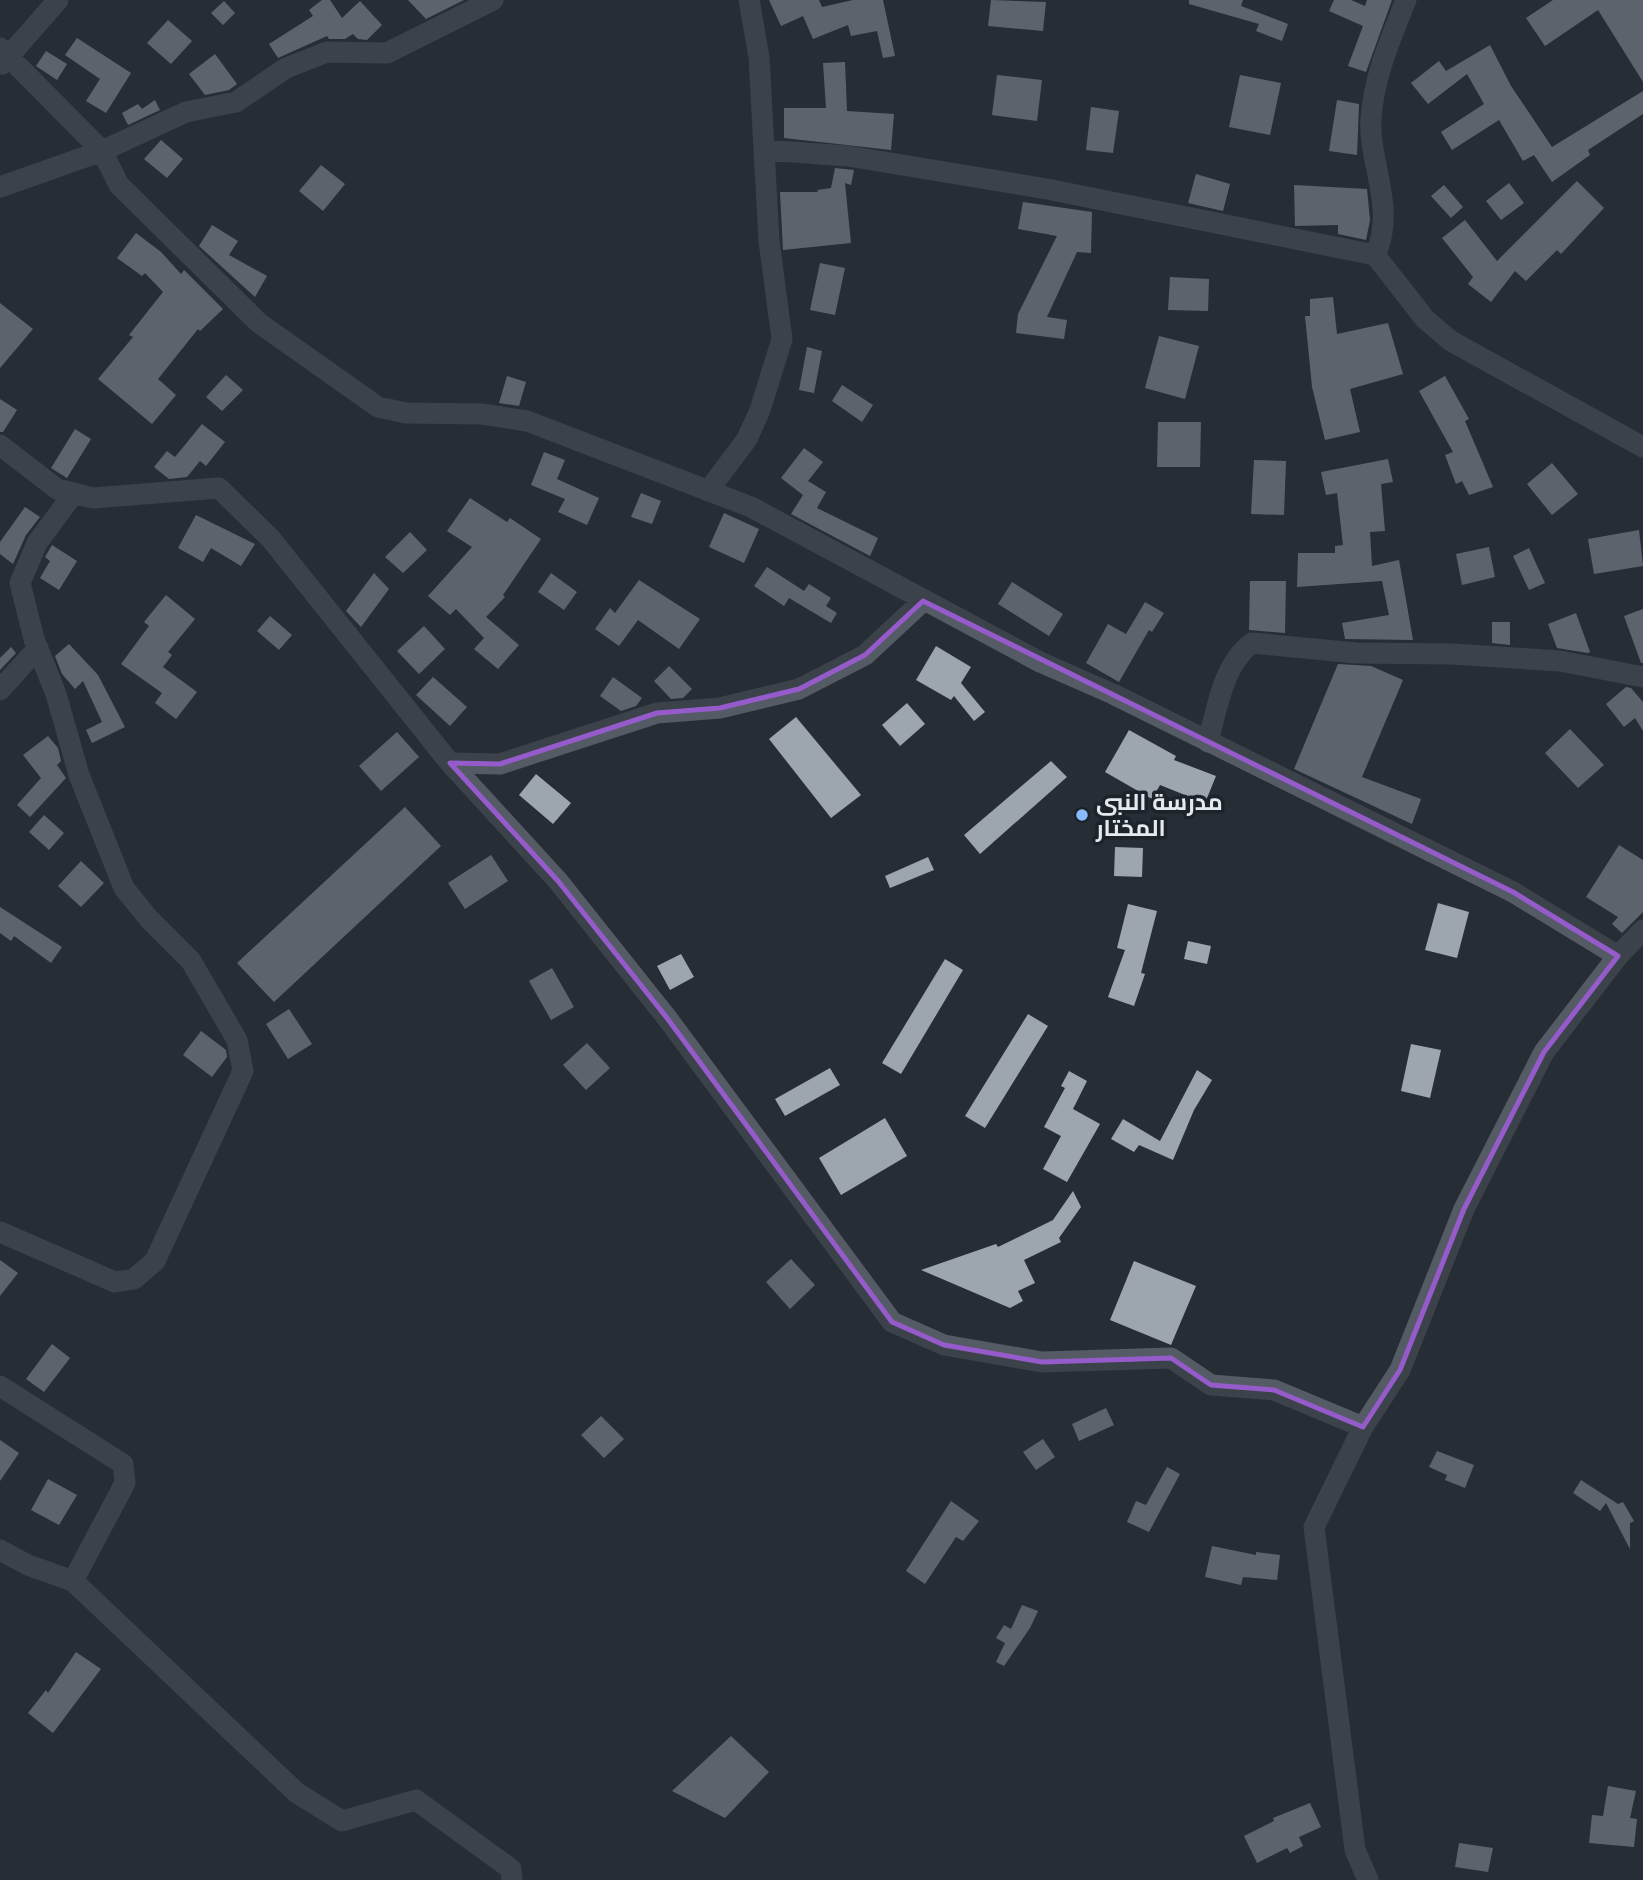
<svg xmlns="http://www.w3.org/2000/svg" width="1643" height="1880" font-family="Roboto,Cairo,sans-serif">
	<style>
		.building { fill: #9da5af }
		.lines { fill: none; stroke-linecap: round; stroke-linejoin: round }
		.street { stroke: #545b64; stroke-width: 21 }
		.marked { fill: none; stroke: #965bcb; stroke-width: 5; stroke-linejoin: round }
		.poi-dot { fill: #87bbfb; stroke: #1d232b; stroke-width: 2.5 }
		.labels { text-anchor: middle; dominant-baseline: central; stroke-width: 7; stroke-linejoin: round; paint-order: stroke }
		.poi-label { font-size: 23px; font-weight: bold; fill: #e5e9ee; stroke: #1d232b; text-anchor: start }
	</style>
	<rect width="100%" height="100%" fill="#272d35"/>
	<path class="building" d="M322 0H330L342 18 360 1 382 25 367 40 358 39 353 34 345 39H329L327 36 278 58 269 44 313 16 309 10Z
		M408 0H464L426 19Z
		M769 0H819L822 7 853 0H883L895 56 883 58 877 31 851 36 848 25 813 39 803 16 781 26Z
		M991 0 1046 2 1043 31 988 26Z
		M1189 0H1243L1241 6 1288 24 1282 41 1256 31 1259 24 1189 4Z
		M1334 0H1351L1365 6 1367 0H1392L1366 72 1348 66 1363 26 1329 11Z
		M1553 0H1643V82L1598 10 1545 46 1526 18Z
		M224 1 235 13 223 25 211 13Z
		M168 20 192 41 171 64 147 43Z
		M77 38 131 73 106 113 86 101 100 79 65 55Z
		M1490 45 1511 86 1552 147 1643 91V114L1588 150 1590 155 1552 182 1534 155 1523 161 1499 120 1452 150 1441 132 1484 104 1467 74 1428 104 1411 83 1439 61 1446 71Z
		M46 51 67 64 57 80 36 66Z
		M215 54 237 84 229 90 205 95 189 74Z
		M845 62 847 111 894 114 891 150 784 138V108H826L823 63Z
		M997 75 1042 80 1037 121 992 115Z
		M1240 75 1281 83 1270 135 1229 127Z
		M155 100 160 110 128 125 122 113 138 104 142 109Z
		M1337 100 1359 104 1357 155 1329 151Z
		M1091 107 1119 111 1113 153 1086 150Z
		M161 140 183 159 167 178 144 159Z
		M321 165 345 184 323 211 299 191Z
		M835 168 854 170 851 185 845 183 851 243 783 250 780 192H818L817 190 831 188Z
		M1196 174 1230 184 1223 211 1188 203Z
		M1577 181 1604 208 1561 254 1557 250 1526 281 1515 271 1491 302 1468 284 1473 277 1442 238 1465 220 1497 261Z
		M1509 183 1524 203 1501 220 1486 201Z
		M1294 185 1367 189 1370 220 1366 240 1338 234V225L1295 226Z
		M1444 185 1463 207 1451 218 1431 196Z
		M1023 202 1092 212 1091 253 1077 252 1047 317 1067 320 1064 339 1016 333 1018 314 1057 236 1018 229Z
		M212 225 238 241 229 255 267 276 255 297 199 246Z
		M136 233 161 252 181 274 184 270 223 309 200 331 198 329 158 379 176 395 152 424 98 379 133 337 129 335 163 292 145 273 142 276 117 258Z
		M820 263 845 268 835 315 810 310Z
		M1170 277 1209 279 1208 311 1168 310Z
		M1333 297 1337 334 1388 323 1403 374 1350 389 1360 432 1325 440 1312 387 1305 316H1310V299Z
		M0 303 33 329 0 368Z
		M1159 336 1199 346 1185 399 1145 388Z
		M807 347 822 351 814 393 799 390Z
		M226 375 243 390 222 411 206 397Z
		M507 376 526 382 519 406 499 403Z
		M1445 376 1469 419 1465 421 1493 487 1469 495 1462 481 1456 484 1445 455 1453 452 1419 391Z
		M842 385 873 405 862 422 832 401Z
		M0 399 17 410 3 432H0Z
		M1158 422H1201L1200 467H1157Z
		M202 424 225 442 206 466 200 461 187 477 169 479 154 467 167 451 175 457Z
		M75 429 91 439 67 478 51 468Z
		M804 448 823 462 808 481 826 492 817 508 878 538 870 556 791 514 803 495 781 478Z
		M544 452 565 460 557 479 599 498 587 525 558 512 565 499 531 485Z
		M1388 459 1393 482 1381 484 1385 531 1370 532 1372 566 1399 560 1413 640 1345 639 1342 623 1389 615 1382 581 1297 587 1298 553H1335V546L1343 545 1337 493 1326 495 1321 472Z
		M1254 460 1286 461 1284 515 1251 514Z
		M1552 463 1578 494 1552 515 1527 484Z
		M641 493 661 501 652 524 631 517Z
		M470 498 507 522 510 518 541 539 503 595 505 597 486 617 519 645 498 669 474 649 484 638 456 609 450 615 428 596 472 547 447 531Z
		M25 507 40 517 26 535 13 564 0 554V542Z
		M724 513 759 529 744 563 709 547Z
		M196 515 255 544 241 566 211 548 203 562 178 548Z
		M1639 530 1643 566 1594 574 1588 539Z
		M410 532 427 550 403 573 385 557Z
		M52 545 77 561 59 590 40 578 50 561 45 557Z
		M1489 547 1495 577 1462 585 1456 554Z
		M1529 548 1545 583 1529 590 1513 556Z
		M767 567 804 591 809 584 831 598 826 606 837 613 831 623 789 598 784 606 754 586Z
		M374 573 389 589 361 627 346 611Z
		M551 573 577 592 564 610 538 592Z
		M639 580 700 619 679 649 638 620 619 646 595 629 610 608 615 613Z
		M1250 581H1286L1285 633 1249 630Z
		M1012 582 1063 614 1049 636 998 604Z
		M166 595 195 619 168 652 172 655 163 667 197 692 176 719 155 703 162 693 121 664 149 626 144 622Z
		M1145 602 1164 613 1152 632 1149 630 1119 682 1086 663 1108 624 1126 634Z
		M1643 609V663H1641L1624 616Z
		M1576 613 1590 652 1588 653 1557 648 1548 624Z
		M270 616 292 635 279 650 257 631Z
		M1492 622H1510V645L1492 643Z
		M424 626 445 649 419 674 397 651Z
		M69 644 98 675 125 727 92 743 86 730 102 722 83 681 75 689 62 674 55 656Z
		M936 646 971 667 961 683 985 712 974 721 954 696 951 700 916 680Z
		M11 647 16 653 0 670V658Z
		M1338 664 1371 666 1403 680 1362 777 1421 799 1412 824 1294 769Z
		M669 666 692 689 683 698 671 699 654 681Z
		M433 677 467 707 450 726 416 695Z
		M613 677 642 698 636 706 621 711 600 696Z
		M1626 687 1631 688 1643 702V731L1635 718 1624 727 1606 704Z
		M907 703 925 724 900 746 882 725Z
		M796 717 861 795 831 818 769 739Z
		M1570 729 1604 765 1578 788 1545 753Z
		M1129 730 1176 756 1174 760 1216 776 1205 803 1160 785 1152 799 1105 772Z
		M397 732 419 757 381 791 359 766Z
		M48 736 58 748 61 761 57 765 66 778 30 817 17 805 41 778 23 755Z
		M1051 761 1067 777 980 854 964 835Z
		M536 774 571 803 553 824 519 795Z
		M405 807 441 846 274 1002 237 963Z
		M44 815 64 833 49 850 29 832Z
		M1619 845 1643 860V912L1622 933 1612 924 1618 917 1586 897Z
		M1115 847 1143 848 1142 877 1114 876Z
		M491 855 508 881 465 909 448 883Z
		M928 857 934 870 890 888 885 876Z
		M81 861 104 883 81 907 58 886Z
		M1438 903 1469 912 1457 958 1425 950Z
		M1128 904 1157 911 1141 973 1145 974 1134 1006 1108 997 1125 950 1117 948Z
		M0 907 62 947 51 963 14 936 11 941 0 933Z
		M1188 941 1211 946 1207 964 1184 959Z
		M681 954 694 977 670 990 657 966Z
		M945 959 963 970 901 1074 882 1063Z
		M552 968 574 1007 551 1020 529 981Z
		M289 1009 312 1044 288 1059 266 1024Z
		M1028 1014 1048 1026 985 1128 965 1116Z
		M201 1031 226 1050 227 1057 212 1077 183 1055Z
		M587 1043 610 1068 586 1090 563 1065Z
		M1411 1044 1441 1050 1430 1098 1401 1091Z
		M830 1068 840 1085 785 1116 775 1099Z
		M1197 1070 1212 1080 1194 1110 1173 1160 1139 1145 1134 1152 1111 1139 1123 1119 1160 1141Z
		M1069 1071 1087 1081 1073 1109 1100 1124 1067 1182 1043 1169 1061 1136 1044 1127 1065 1088 1061 1086Z
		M885 1118 907 1156 841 1195 819 1158Z
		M1073 1191 1081 1207 1059 1238 1061 1242 1024 1260 1035 1283 1018 1291 1023 1301 1010 1308 921 1270 996 1244 998 1247 1053 1220Z
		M791 1259 815 1285 790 1309 766 1282Z
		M0 1260 18 1273 0 1296Z
		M1134 1261 1196 1286 1171 1345 1110 1320Z
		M52 1344 70 1358 44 1392 26 1379Z
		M1106 1408 1114 1425 1079 1441 1072 1424Z
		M601 1416 624 1439 604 1458 581 1435Z
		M1043 1439 1055 1457 1036 1470 1023 1452Z
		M0 1440 19 1453 0 1481Z
		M1437 1451 1474 1465 1465 1488 1445 1480 1447 1475 1429 1467Z
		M1167 1467 1180 1474 1149 1532 1127 1522 1136 1501 1146 1505Z
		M48 1479 77 1495 59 1525 31 1510Z
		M1581 1480 1618 1504 1623 1502 1634 1521 1630 1523V1549L1606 1503 1600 1511 1573 1493Z
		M951 1501 979 1521 963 1541 956 1537 925 1584 906 1571Z
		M1212 1546 1256 1555V1552L1280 1555 1277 1580 1243 1577 1241 1585 1205 1577Z
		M1022 1605 1038 1611 1030 1628 1004 1666 996 1662 1005 1643 996 1638 1004 1625 1011 1629Z
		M76 1652 101 1669 53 1733 28 1713 46 1690 48 1693Z
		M731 1736 769 1772 725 1818 672 1791Z
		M1608 1786 1636 1791 1630 1818 1637 1819 1634 1847 1589 1843 1592 1815 1603 1816Z
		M1310 1803 1321 1827 1299 1837 1303 1846 1290 1853 1287 1848 1257 1863 1244 1836 1274 1821 1273 1818Z
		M1459 1843 1493 1848 1488 1872 1455 1867Z"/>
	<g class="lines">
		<path class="street" d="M0 48 102 151 119 185 259 323 378 407 406 413 482 414 527 421 751 507 1040 662 1113 694 1513 892 1618 956
			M2 64 58 0
			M765 150 848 156 1047 189 1375 255C1397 209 1368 163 1371 118 1374 76 1391 38 1406 0
			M0 187 102 151 186 112 236 102 286 68 327 52 387 53 493 0
			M1375 255 1425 319 1451 341 1643 447
			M0 445 57 489 93 498 219 488 271 539 450 763 500 764 657 713 720 708 799 689 865 655 923 601
			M708 491 747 439 760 410 782 339 769 241 759 57 749 0
			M0 690 38 648
			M1208 742C1217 709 1223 664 1252 643L1356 653 1453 654 1560 661 1643 677
			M450 763 558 881 667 1018 892 1322 944 1345 1042 1362 1171 1358 1211 1385 1274 1390 1363 1427
			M0 1232 115 1282 134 1279 155 1261 243 1071 237 1040 191 961 149 919 124 888 79 775 56 694 34 639 20 583 37 543 74 493
			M0 1386 123 1464 125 1483 73 1581
			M0 1550 28 1565 73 1581 297 1793 342 1821 416 1800 511 1869 512 1880
			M1368 1880 1355 1850 1314 1527 1363 1427 1400 1370 1464 1209 1544 1052 1618 956 1643 930"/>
	</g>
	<path d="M0 0H1643V1880H0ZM923 601 1513 892 1618 956 1544 1052 1464 1209 1400 1370 1363 1427 1274 1390 1211 1385 1171 1358 1042 1362 944 1345 892 1322 667 1018 558 881 450 763 500 764 657 713 720 708 799 689 865 655Z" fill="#272d35" fill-opacity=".55" fill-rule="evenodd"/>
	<path class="marked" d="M923 601 1513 892 1618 956 1544 1052 1464 1209 1400 1370 1363 1427 1274 1390 1211 1385 1171 1358 1042 1362 944 1345 892 1322 667 1018 558 881 450 763 500 764 657 713 720 708 799 689 865 655Z"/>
	<circle class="poi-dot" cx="1082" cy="815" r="7"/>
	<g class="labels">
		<g class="poi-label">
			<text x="1096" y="802">مدرسة النبي<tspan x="1096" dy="26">المختار</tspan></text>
		</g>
	</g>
</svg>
